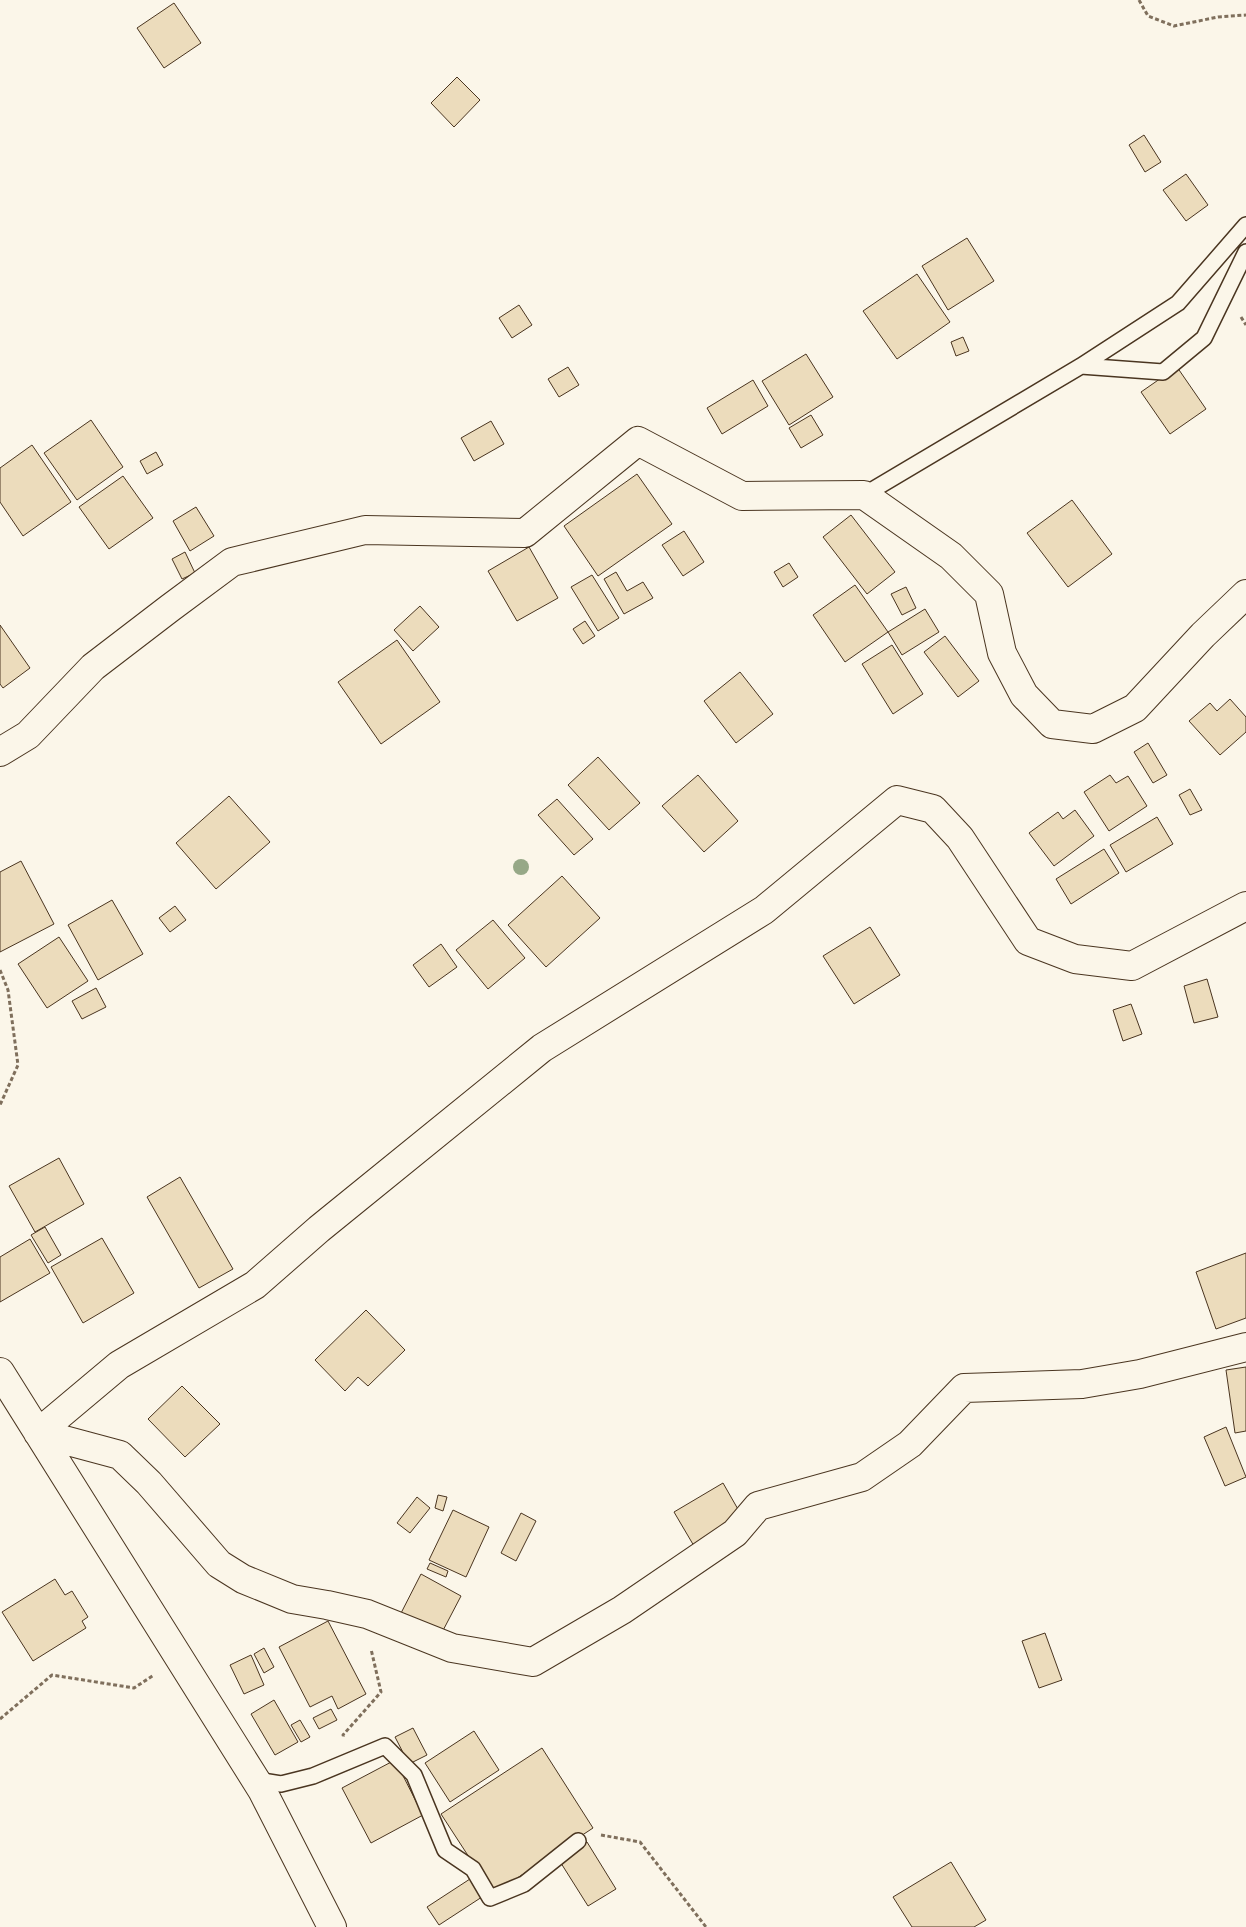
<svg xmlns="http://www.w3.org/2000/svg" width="1246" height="1927" font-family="'Zilla Slab',serif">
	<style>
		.building { fill: #ecdcbc; stroke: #4a3520 }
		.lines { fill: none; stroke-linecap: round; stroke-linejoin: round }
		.service-casing { stroke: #4a3520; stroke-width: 18 }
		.minor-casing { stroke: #4a3520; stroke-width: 30 }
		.path { stroke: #7f6f5c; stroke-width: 3; stroke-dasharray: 4 2.5; stroke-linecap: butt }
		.service { stroke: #fbf6e9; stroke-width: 15 }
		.minor { stroke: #fbf6e9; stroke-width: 28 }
		.tree { fill: #96a887 }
	</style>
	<rect width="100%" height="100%" fill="#fbf6e9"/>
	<path class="building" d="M174 3 201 43 164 68 137 28Z
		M457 77 480 100 454 127 431 103Z
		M1144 135 1161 162 1145 172 1129 145Z
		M1186 174 1208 205 1186 221 1163 190Z
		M967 238 994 281 948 310 922 266Z
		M917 274 950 322 897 359 863 311Z
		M519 305 532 325 512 338 499 318Z
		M963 337 969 351 956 356 951 342Z
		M806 354 833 397 789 425 762 381Z
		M568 367 579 385 559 397 548 379Z
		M1177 367 1206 409 1170 434 1141 392Z
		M753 380 768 406 722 434 707 408Z
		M811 415 823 435 801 448 789 428Z
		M91 420 123 467 77 500 44 453Z
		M491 421 504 444 474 461 461 438Z
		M32 445 71 502 23 536 0 502V468Z
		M156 452 163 465 147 474 140 461Z
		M637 474 672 524 598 576 564 526Z
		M123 476 153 518 109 549 79 507Z
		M1072 500 1112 554 1068 587 1027 533Z
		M196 507 214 536 190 551 173 521Z
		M851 515 895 572 867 594 823 537Z
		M684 531 704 562 683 576 662 545Z
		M529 547 558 598 517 621 488 571Z
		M185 552 195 573 182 579 172 559Z
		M789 563 798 577 783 587 774 572Z
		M616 572 627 591 643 582 653 598 624 614 604 579Z
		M592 575 619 618 598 631 571 587Z
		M855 585 888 632 845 662 813 615Z
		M906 587 916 608 902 615 891 594Z
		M420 606 439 627 413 651 394 630Z
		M925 609 939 632 902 655 888 632Z
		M585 621 595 636 583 644 573 629Z
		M0 625 30 668 3 688 0 684Z
		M945 636 979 681 958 697 924 652Z
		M397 640 440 702 381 744 338 682Z
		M892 645 923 694 893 714 862 664Z
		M740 672 773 714 736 743 704 701Z
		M1230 699 1246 717V732L1220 755 1189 721 1210 703 1217 711Z
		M1148 743 1167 775 1153 783 1134 752Z
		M598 757 640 803 609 830 568 785Z
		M698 775 738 821 704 852 662 806Z
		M1110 775 1116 783 1128 776 1147 806 1109 831 1084 792Z
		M1190 789 1202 810 1190 815 1179 795Z
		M229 796 270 842 216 889 176 843Z
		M557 799 593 839 574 855 538 815Z
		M1075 810 1094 836 1054 866 1029 833 1058 812 1063 819Z
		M1157 817 1173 844 1126 872 1110 845Z
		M1104 849 1119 873 1071 904 1056 879Z
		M21 861 54 924 0 952V872Z
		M562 876 600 918 546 967 508 925Z
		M112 900 143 954 98 980 68 925Z
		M175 906 186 920 170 932 159 918Z
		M493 920 525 958 488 989 456 950Z
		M870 927 900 975 854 1004 823 956Z
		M59 937 88 981 47 1008 18 964Z
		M441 944 457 967 429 987 413 965Z
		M1207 979 1218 1017 1194 1023 1184 986Z
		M96 988 106 1007 82 1019 72 1001Z
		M1131 1004 1142 1034 1123 1041 1113 1010Z
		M59 1158 84 1204 35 1232 9 1186Z
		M180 1177 233 1269 199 1288 147 1197Z
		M45 1227 61 1255 48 1263 31 1235Z
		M102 1238 134 1293 83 1323 51 1267Z
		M30 1239 50 1273 0 1302V1257Z
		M1246 1253V1318L1216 1329 1196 1272Z
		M366 1310 405 1350 368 1386 358 1377 345 1391 315 1360Z
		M1246 1367V1431L1235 1433 1226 1370Z
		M182 1386 220 1424 185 1457 148 1419Z
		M1226 1427 1246 1477 1225 1486 1204 1437Z
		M723 1483 743 1518 694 1546 674 1512Z
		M438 1495 447 1497 443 1511 435 1508Z
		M417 1497 430 1508 410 1533 397 1523Z
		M453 1510 489 1527 466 1577 429 1560Z
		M521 1513 536 1521 516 1561 501 1553Z
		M430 1563 448 1571 446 1577 427 1569Z
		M421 1574 461 1596 438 1640 398 1619Z
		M55 1579 65 1595 72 1591 88 1617 82 1621 86 1628 33 1661 2 1612Z
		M328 1621 366 1694 338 1709 332 1696 310 1707 279 1647Z
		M1045 1633 1062 1680 1039 1688 1022 1641Z
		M264 1648 274 1667 264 1673 254 1654Z
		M251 1655 264 1685 244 1694 230 1665Z
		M274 1700 298 1742 275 1755 251 1714Z
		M331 1709 337 1720 319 1729 313 1718Z
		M300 1720 310 1737 301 1742 291 1725Z
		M413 1728 427 1755 409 1764 395 1737Z
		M474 1731 499 1770 450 1802 425 1763Z
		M542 1748 593 1828 493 1894 441 1814Z
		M395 1760 423 1815 371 1843 342 1788Z
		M587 1842 616 1889 588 1906 559 1860Z
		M951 1862 986 1920 974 1927H912L893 1897Z
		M473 1877 485 1895 439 1925 427 1907Z"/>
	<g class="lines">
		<g class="service-casing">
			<path id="service" d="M1081 366 1163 372 1204 338 1246 252
				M864 495 1081 366 1178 303 1246 225
				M256 1780 281 1784 313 1776 385 1746 414 1775 445 1850 473 1869 490 1898 524 1884 578 1841"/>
		</g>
		<g class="minor-casing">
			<path id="minor" d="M0 752 28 735 93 667 170 608 232 562 365 530 525 533 638 441 742 496 864 495 951 556 989 594 1002 653 1024 695 1052 724 1093 729 1135 708 1203 635 1246 594
				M0 1372 262 1790 332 1927
				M38 1433 119 1365 255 1285 319 1229 542 1048 764 910 897 800 933 809 960 838 1028 941 1075 959 1132 966 1246 906
				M38 1433 120 1455 149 1483 219 1564 243 1579 292 1599 327 1605 367 1614 452 1648 533 1662 622 1610 735 1533 758 1506 862 1477 910 1444 964 1388 1082 1384 1140 1374 1246 1347"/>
		</g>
		<path class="path" d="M1139 0 1148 16 1174 26 1218 17 1246 15
			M1241 317 1246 325
			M0 970 8 990 18 1065 0 1105
			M0 1719 52 1675 134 1688 154 1675
			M345 1735H343L381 1692 371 1649
			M601 1835 640 1842 706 1927"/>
		<use href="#service" class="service"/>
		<use href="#minor" class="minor"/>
	</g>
	<circle class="tree" cx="521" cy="867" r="8"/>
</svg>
